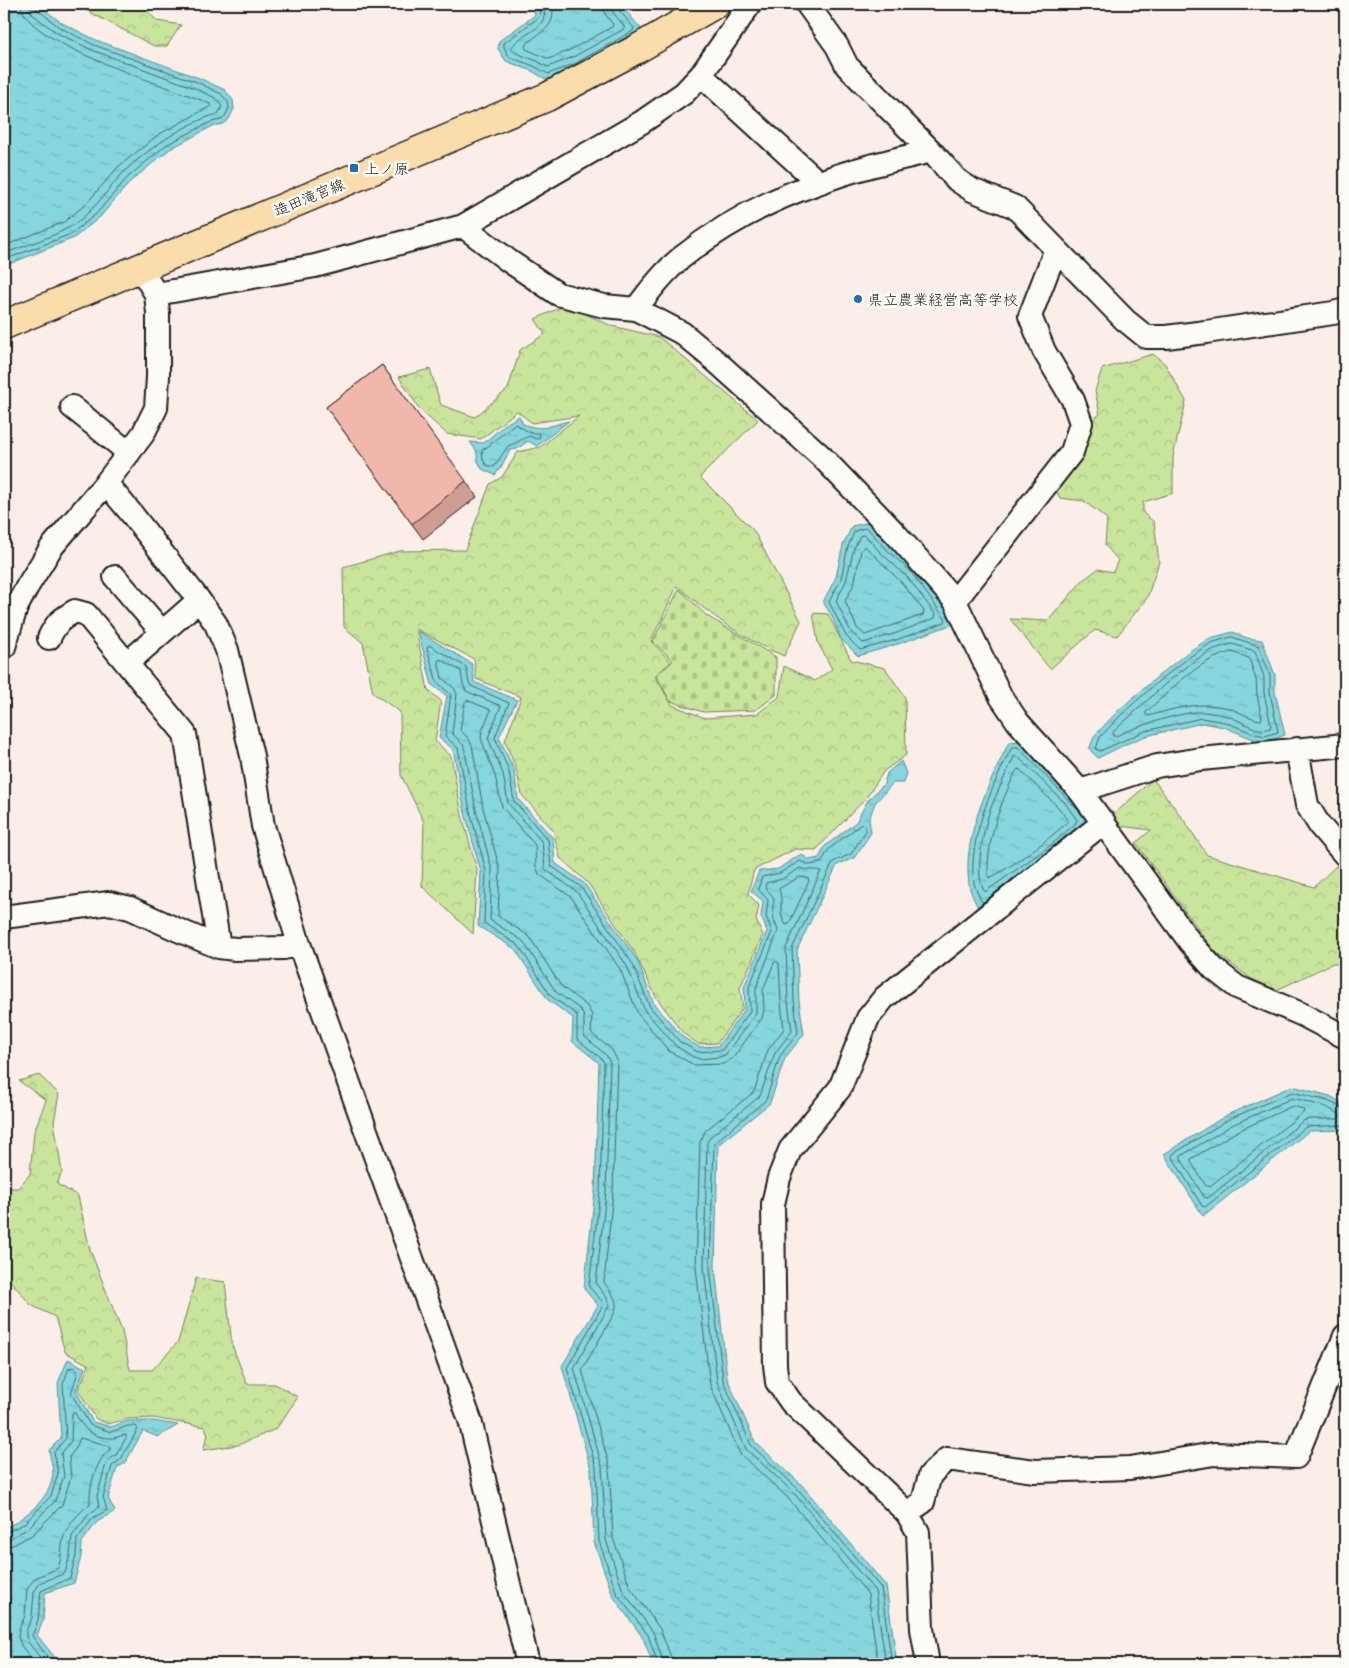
<svg xmlns="http://www.w3.org/2000/svg" width="1349" height="1668" font-family="'Patrick Hand','Klee One',sans-serif">
	<style>
		.forest { fill: url(#forest-crowns); stroke: #72805c }
		.cemetery { fill: url(#cemetery-stones); stroke: #72805c }
		.water { fill: url(#water-ripples); stroke: #5b8c90 }
		.lines { fill: none; stroke-linecap: round; stroke-linejoin: round }
		.shore { stroke: #466669; stroke-width: 1 }
		.minor-casing { stroke: #1c1c1c; stroke-width: 26 }
		.major-casing { stroke: #1c1c1c; stroke-width: 31 }
		.minor { stroke: #fdfcf7; stroke-width: 22 }
		.major { stroke: #fbddab; stroke-width: 28 }
		.wall { fill: #cf9d93; stroke: #1c1c1c }
		.building { fill: #f1b7ab; stroke: #1c1c1c }
		.poi-dot { fill: #1f6fb2; stroke: #fdfcf7; stroke-width: 2 }
		.labels { text-anchor: middle; dominant-baseline: central; stroke-width: 5; stroke-linejoin: round; paint-order: stroke }
		.poi-label { font-size: 15px; fill: #1c1c1c; stroke: #fdfcf7; text-anchor: start }
		.street-label { font-size: 15px; fill: #1c1c1c; stroke: #fdfcf7 }
	</style>
	<defs>
		<pattern id="forest-crowns" width="20" height="18" patternUnits="userSpaceOnUse" patternTransform="scale(1.25)"><rect width="20" height="18" fill="#c9e59b"/><path d="M2 6a3 3 0 1 1 6 0M12 15a3 3 0 1 1 6 0" fill="none" stroke="#acc485"/></pattern>
		<pattern id="cemetery-stones" width="16" height="16" patternUnits="userSpaceOnUse" patternTransform="scale(1.25)"><rect width="16" height="16" fill="#c9e59b"/><path d="M2 7V4a2 2 0 0 1 4 0v3zM10 15v-3a2 2 0 0 1 4 0v3z" fill="#acc485"/></pattern>
		<pattern id="water-ripples" width="26" height="14" patternUnits="userSpaceOnUse" patternTransform="scale(1.25)"><rect width="26" height="14" fill="#85d6dd"/><path d="M2 4q2-2 4 0t4 0M15 11q2-2 4 0t4 0" fill="none" stroke="#72b7bd"/></pattern>
	</defs>
	<rect width="100%" height="100%" fill="#fbeee8"/>
	<filter id="ink" filterUnits="userSpaceOnUse"><feTurbulence type="fractalNoise" baseFrequency=".02" numOctaves="2"/><feDisplacementMap in="SourceGraphic" scale="10" xChannelSelector="R" yChannelSelector="G"/><feConvolveMatrix kernelMatrix="1 2 1 2 8 2 1 2 1" color-interpolation-filters="sRGB"/></filter>
	<g filter="url(#ink)">
		<path class="forest" d="M74 4H141L157 21 181 25 167 46H154Z
			M566 305 612 326 659 337 758 420 700 477 754 531 801 621 784 656C744 640 709 614 677 586L651 641 671 662 655 676 672 705 705 718 757 714 779 697 784 666 815 681 832 669 818 643 813 613 828 614 851 660 885 668 905 697 906 755 884 771 866 798 816 850 795 849 754 870 748 894 759 905 756 920 763 935 740 988 743 1008 717 1043 698 1044 683 1033 656 997 635 954 588 883 560 858 553 830 522 795 516 769 505 741 521 697 476 679 474 659 416 629 428 690 441 701 435 741 451 756 462 815 477 870 473 934 422 886 424 822 401 775 400 712 373 693 363 643 344 627 343 567 400 551 465 550 490 484 502 477 518 452 540 447 579 416 532 423 517 411 481 439 447 434 420 410 399 377 430 369 441 405 475 417 508 389 520 350 545 334 535 319Z
			M1153 354 1165 364 1186 401 1173 457V493L1143 502V513L1154 522 1159 562 1147 598 1117 636 1095 630 1050 669 1010 619 1048 621 1083 580 1098 569 1113 572 1118 560 1105 545 1107 519 1084 501 1060 498 1053 485 1088 423 1100 414 1095 391 1102 369Z
			M1153 779 1186 823 1207 855 1314 887 1336 866 1345 876V966L1333 963 1277 990 1250 978 1214 951 1136 843 1151 830 1120 826 1111 817Z
			M39 1075 59 1094 54 1122 62 1172 57 1184 78 1196 90 1250 122 1331 130 1370H152L178 1342 196 1278 225 1282 232 1345 247 1384H275L298 1397 276 1429 238 1445 203 1450 208 1435 205 1427 153 1418 127 1419 108 1424 96 1419 78 1390 89 1365 65 1352 55 1317 31 1305 9 1279 4 1276V1188H18L30 1174 34 1132 46 1100 19 1081Z"/>
		<path class="cemetery" d="M679 589 707 616 776 657V695L756 710 703 712 670 701 656 675 673 661 653 641Z"/>
		<path class="water" d="M4 4H37L62 23 96 40 199 78 225 90 233 100 234 109 229 119 223 124 213 126 170 149 131 181 100 217 74 238 4 266Z
			M533 4H620L643 31 578 67 547 80 532 71 506 61 498 49 499 41 535 15Z
			M519 416 523 424C545 432 549 425 569 421L537 446 528 441 517 449 510 450 501 467 495 475 482 469 478 461 476 450 470 442 484 443 504 425Z
			M870 522 888 543 915 569 956 623 898 644 858 656 841 639 832 616 823 602 836 577 843 545 852 526Z
			M418 631 472 664 474 682 517 700 499 737 514 770 518 799 553 838 555 863 584 883 637 960 654 1004 684 1038 699 1047 718 1046 745 1009 744 987 767 931 761 917 763 901 751 891 759 871 778 869 801 854 809 860 819 858 825 846 856 822 868 800 884 784 887 773 901 761 906 773 903 783H893L875 803 869 819 871 833 854 858 837 865 797 950 799 1001 804 1034 785 1058 770 1103 718 1145 715 1267 727 1378 755 1442 801 1484 886 1586 897 1664H653L643 1638 613 1596 594 1542 591 1469 562 1366 598 1305 584 1289 595 1191 599 1063 572 1041 573 1018 548 1000 515 949 478 926 481 872 465 813 453 749 439 738 447 696 432 685Z
			M1233 632 1247 638 1262 640 1275 675V692L1285 735 1266 742 1253 739 1224 727 1202 723 1146 736 1126 744 1098 758 1089 749 1095 735 1119 710 1157 677 1188 652 1210 638Z
			M1020 741 1090 816 1086 829 980 912C976 903 970 893 969 884 962 836 989 784 1009 742Z
			M1292 1086 1330 1096 1345 1105V1130L1309 1131 1203 1216 1164 1154 1227 1115Z
			M68 1359 85 1368 76 1391 93 1422 111 1427 127 1421H153L178 1425 158 1437 143 1431 125 1463 117 1468 108 1498 115 1511 97 1522 82 1542 81 1557 74 1583 45 1593 43 1621 37 1635 60 1664H4V1529C24 1518 51 1499 53 1474 53 1466 50 1457 49 1450L61 1438 58 1383Z"/>
		<g class="lines">
			<path class="shore" d="M538 4 540 14 538 18 504 43V47L509 57 534 66 548 74 576 63 633 31 634 28 618 9 617 4
				M544 4C549 33 524 29 511 48L514 52 537 61 548 67 573 57 624 29V26L612 11 611 4
				M552 4C557 31 539 30 525 46L526 49 549 59 570 50 612 27 613 24 605 14 603 4
				M4 246 64 222 86 204 118 167 158 135 211 106 210 104C174 87 22 44 21 4
				M4 254C23 246 50 238 68 228 90 216 105 193 122 174 143 152 188 121 218 114L222 107 217 99 195 88 92 50 57 33 32 14 29 4
				M4 260 71 234 96 214 128 177 166 145 211 122 221 120 225 116 229 108 228 102 221 94 197 82 94 45 59 27 37 9 35 4
				M515 424 531 433H539L540 437 536 439 530 436C522 438 516 444 508 446L494 467 486 465 483 459 482 450 487 447Z
				M867 528 884 547 911 572 946 620 945 622 896 640 860 650 846 636 829 602 841 579 848 546 855 531Z
				M865 535 879 551 907 577 936 615 935 618 894 634 863 643 851 632 836 601 846 581 854 548 860 536Z
				M865 546 901 582 924 611 923 615 865 635 857 628 845 601 854 584 861 551Z
				M1232 637 1259 646 1270 676V692L1278 732 1265 736 1255 734 1225 722 1201 718 1145 731 1100 751 1096 749 1100 737 1123 713 1160 680 1191 656 1211 643Z
				M1232 644 1255 651 1264 677V693L1271 726 1270 728C1256 734 1240 719 1227 716 1220 714 1212 713 1204 712 1185 710 1133 728 1116 736H1113V732L1164 685 1194 661 1214 649Z
				M1232 652 1249 658 1256 679 1257 695 1262 718 1261 720C1250 719 1239 711 1228 708 1198 701 1177 708 1148 716L1146 715V712C1170 691 1200 658 1232 652Z
				M1017 756 1065 803 1077 820 1075 824 1051 845 985 892C973 877 984 827 990 810 997 792 1006 774 1014 757Z
				M1019 769 1059 808 1068 821C1054 836 1008 870 989 878L988 876C987 838 1000 805 1016 771Z
				M800 877 808 878 809 881 789 924 786 925C777 913 784 903 779 889Z
				M984 902 981 901C979 895 975 889 974 883 967 841 993 784 1012 747H1018L1078 810
				M1293 1098 1326 1107 1339 1114 1340 1117 1338 1119H1309L1303 1121 1208 1198 1204 1197 1181 1159V1156L1232 1125Z
				M1293 1106 1303 1109 1304 1112 1210 1186H1206L1191 1162V1159L1236 1132Z
				M1345 1109 1328 1101 1292 1092 1229 1119 1173 1154 1172 1156 1202 1206 1205 1207 1306 1127 1345 1125
				M4 1533 24 1524 51 1496 58 1474 54 1452 66 1438 63 1384 69 1368 73 1367 78 1372 71 1393 90 1425 111 1432 128 1426H136L138 1429 121 1459 112 1466 103 1497 107 1510 93 1518 77 1539 76 1556 70 1578 41 1591 38 1620 32 1636 53 1664
				M4 1539 10 1538 27 1529 55 1501 64 1476 61 1454 71 1441 72 1413H75C84 1429 90 1437 110 1438 116 1439 120 1435 126 1435V1438L116 1455 109 1460 106 1464 97 1496 99 1507 89 1514 72 1536 70 1555 65 1573 40 1583 34 1592 32 1618 26 1631V1636L28 1642 45 1664
				M4 1547 13 1545 32 1535 62 1505 71 1477 69 1457 76 1448 80 1438 110 1446V1450C96 1460 89 1486 90 1504 81 1510 65 1528 63 1539 61 1549 62 1558 58 1568L35 1578 27 1589 25 1616 19 1629 18 1637 22 1647 36 1664
				M658 1664 648 1635 617 1594 599 1541 596 1467 567 1368 603 1305 602 1301 589 1287 600 1191 604 1063 602 1059 577 1039V1015L551 996 519 946 484 923 486 871 470 811 458 748 445 736 451 695 437 682 427 648 429 645 466 667 469 683 471 686 509 703 495 737 509 772 514 801 548 840 551 866 581 887 632 963 650 1007 680 1042 698 1052 722 1050 750 1011 749 987 772 932 766 916 768 900 758 889 762 877 780 873 800 861 809 865 821 863 829 849 861 824 865 825V832L851 854 833 862 792 949 794 1001 798 1033 780 1056 766 1100 714 1143 710 1267 723 1380 751 1445 797 1488 881 1588 892 1664
				M664 1664 653 1632 623 1591 606 1540 602 1466 574 1368 609 1306 607 1298 596 1284 606 1192 610 1062 606 1055 584 1036V1017L581 1010 556 992 523 941 490 920 492 870 476 810 464 746 452 733 457 694 454 688 442 678 438 661 440 659 461 671 463 684 466 691 501 706 488 738 503 774 508 803 542 842 545 869 577 892 627 966 645 1011 676 1046 693 1057 700 1059 719 1057 725 1055 756 1013V988L778 931C777 926 773 920 773 915 771 899 780 902 765 888L766 883 782 879 800 868C808 871 817 869 821 871L786 948 788 1002 792 1031 775 1053 760 1096 711 1136 707 1142 704 1267 717 1382 746 1449 793 1492 875 1591 886 1664
				M672 1664 671 1657 660 1629 630 1587 613 1538 609 1464 582 1370 614 1314C620 1300 611 1293 604 1282L613 1192 617 1060 612 1050 591 1033 592 1015 587 1006 561 986 529 936 498 916 500 870 483 808 472 745 468 738 460 730 465 702 467 700 491 710 482 731 481 738 495 776 502 807 535 845 536 867 539 874 571 897 620 969 638 1014 669 1051 694 1065 724 1064 733 1058 762 1018 764 1010 763 990 774 963 776 961 779 963 781 1003 784 1029 768 1050 754 1092 706 1130 700 1142 696 1268 710 1385 740 1454 787 1497 868 1594 878 1664"/>
			<g class="minor-casing">
				<path id="minor" d="M807 4 837 46 847 66 931 151 957 180 972 190 1015 207 1125 320 1146 337H1166L1206 332 1333 313 1345 310
					M701 75 818 182
					M463 226 509 261 558 294 604 306 636 309 682 333 718 363 822 457 895 533 955 601 1001 697 1018 722 1080 791 1190 942 1214 969 1237 987 1301 1014 1345 1037
					M156 294 315 266 463 226 642 122 684 93 701 75 750 4
					M636 309C649 291 664 272 681 258 721 226 770 200 818 183 853 169 894 160 931 151
					M72 407 129 453
					M106 483 131 513 199 600 216 624 227 650 252 756 263 826 299 944 470 1420 528 1664
					M115 577 162 632
					M955 601 1072 452 1081 423 1073 400 1044 351 1030 316 1056 249
					M49 638C56 623 61 619 75 611L86 614 185 734 219 947
					M4 647 16 608 27 587 51 548 106 483 143 434 156 408 158 377V313L156 294 140 268
					M133 658 199 600
					M1297 749 1307 805 1320 826 1345 855
					M1080 791 1157 766 1201 759 1345 745
					M4 917 109 903 130 908 178 930 219 947 235 949 284 948 299 944
					M907 1513 923 1502 930 1475 947 1459 1035 1471 1130 1468 1214 1454 1296 1457 1345 1336
					M928 1664 922 1629 918 1532 907 1513 791 1402 777 1382 775 1365 773 1204 779 1178 790 1150 840 1088 868 1018 884 998 1104 822"/>
			</g>
			<g class="major-casing">
				<path id="major" d="M4 325 547 97 637 49 715 4"/>
			</g>
			<use href="#minor" class="minor"/>
			<use href="#major" class="major"/>
		</g>
		<path class="wall" d="M382 365 477 497 423 539 326 407Z"/>
		<path class="building" d="M382 365 466 481 412 524 326 407Z"/>
	</g>
	<g class="poi-dot">
		<rect x="349" y="163" width="10" height="10" rx="2.5"/>
		<circle cx="858" cy="299" r="5"/>
	</g>
	<g class="labels">
		<g class="poi-label">
			<text x="364" y="168">上ノ原</text>
			<text x="868" y="299">県立農業経営高等学校</text>
		</g>
		<g class="street-label">
			<text transform="translate(309 197) rotate(-22)">造田滝宮線</text>
		</g>
	</g>
	<rect width="1349" height="1668" fill="none" stroke="#fdfcf7" stroke-width="20"/>
	<rect x="10" y="10" width="1329" height="1648" fill="none" stroke="#1c1c1c" stroke-width="2" filter="url(#ink)"/>
</svg>
